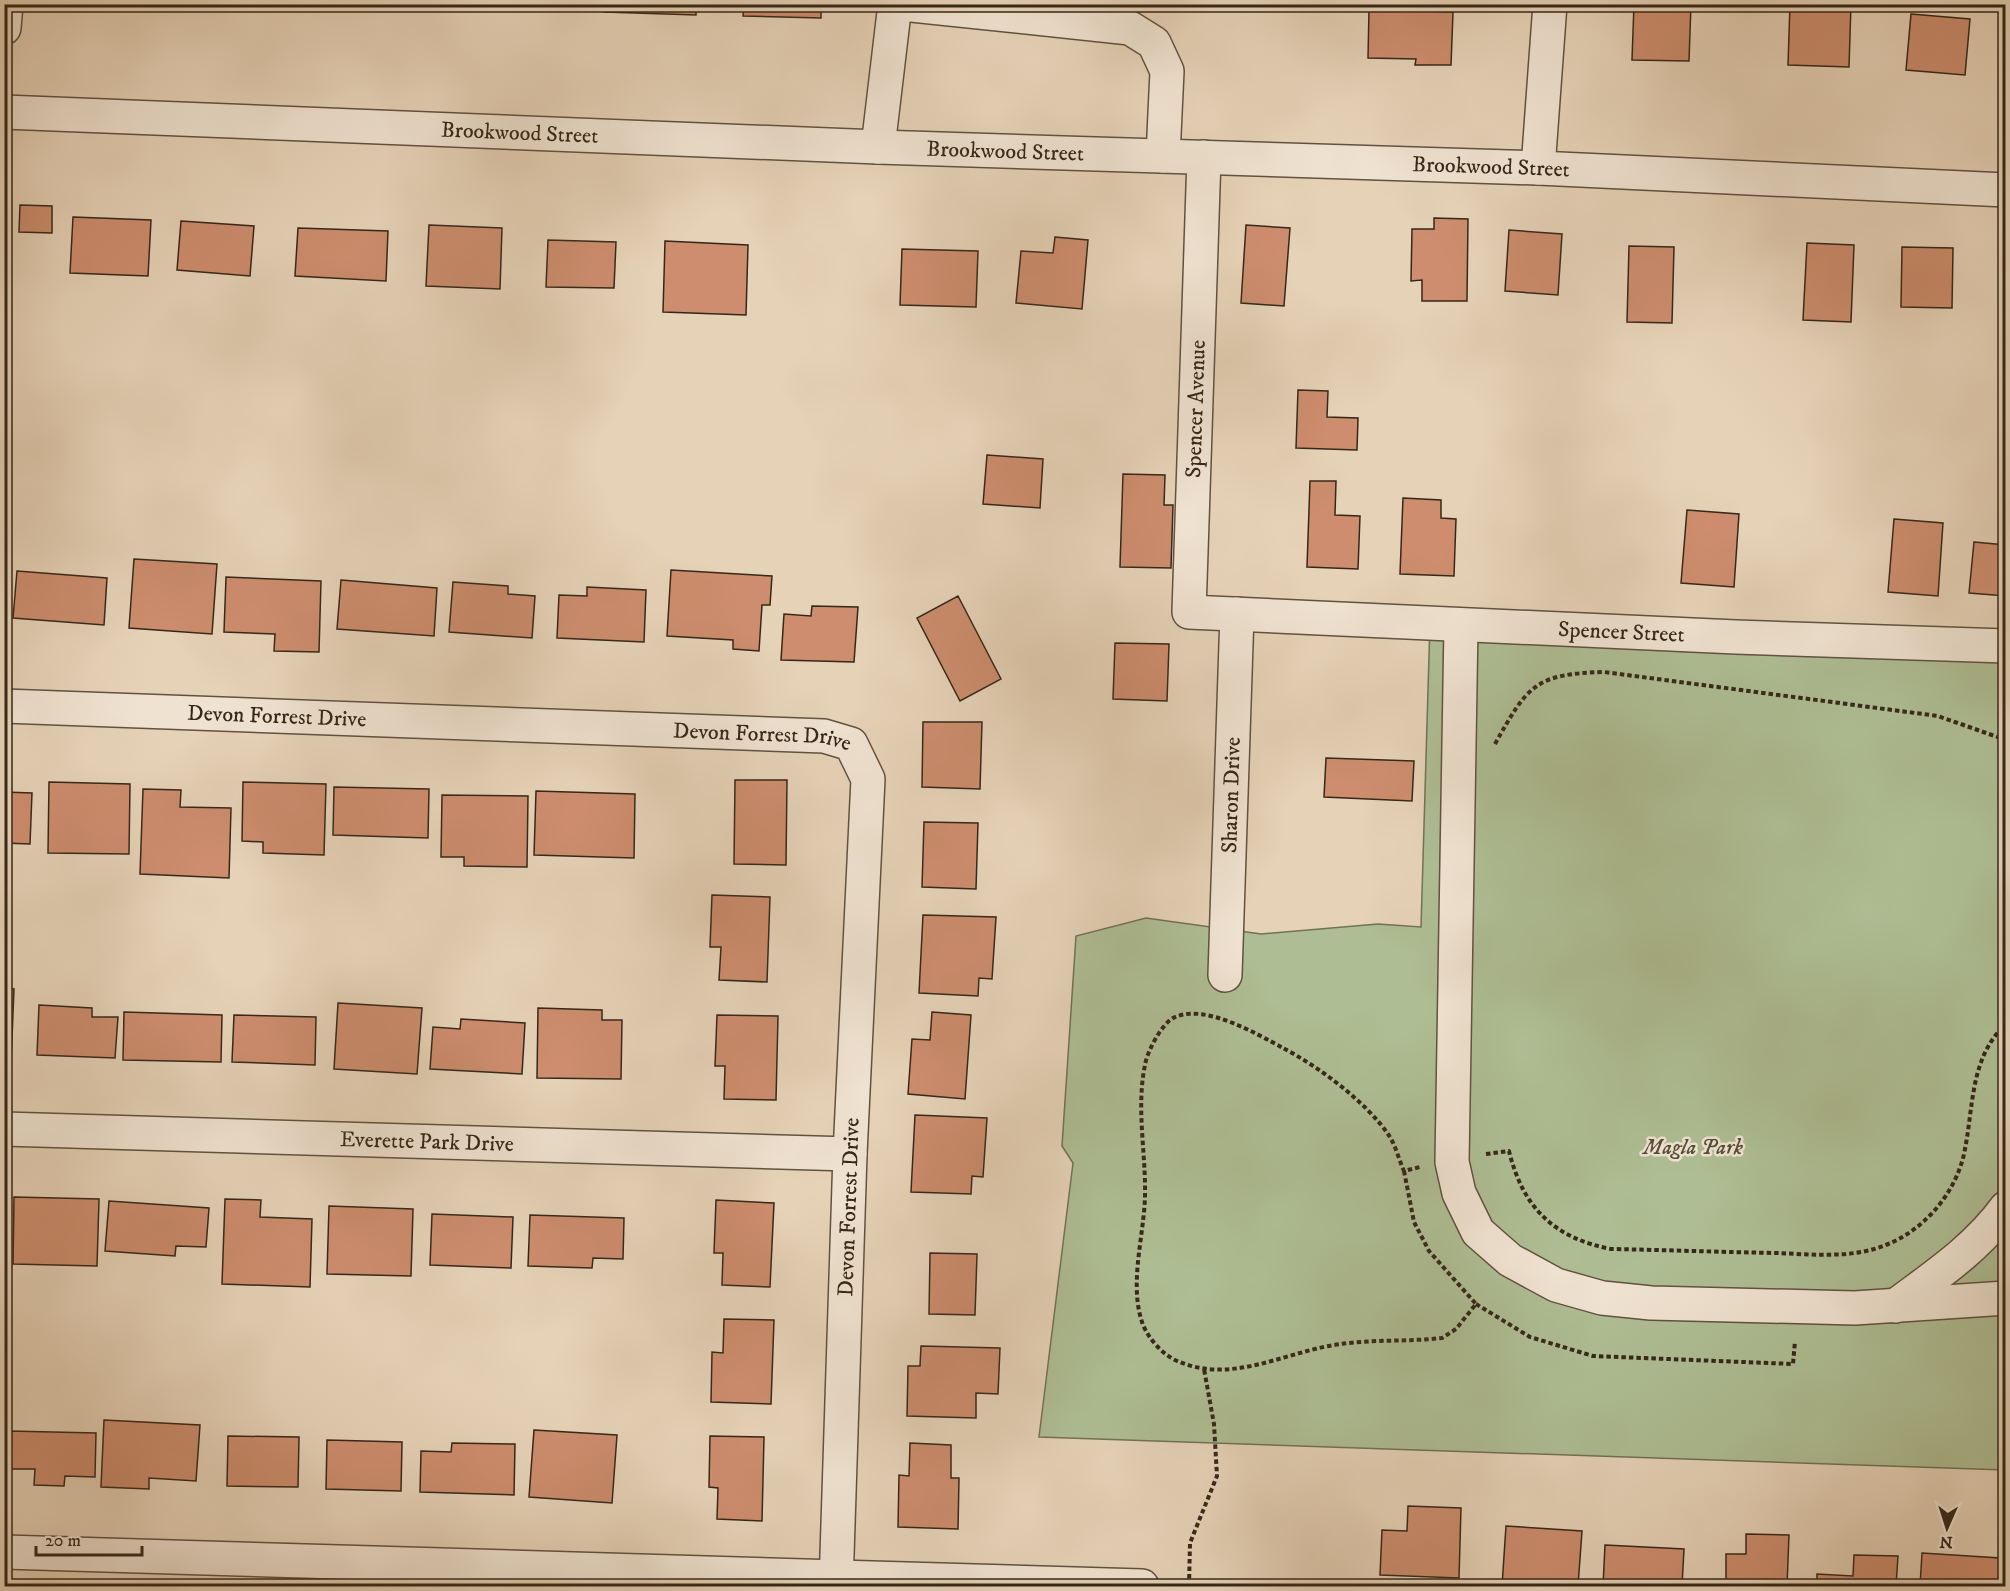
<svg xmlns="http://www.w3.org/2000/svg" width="2010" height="1591" font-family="'IM FELL DW Pica',serif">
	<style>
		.green { fill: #aebd93; stroke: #727256; stroke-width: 1.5 }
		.building { fill: #cd8d6e; stroke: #352819; stroke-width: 1.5 }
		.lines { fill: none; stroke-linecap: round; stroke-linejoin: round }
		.minor-casing { stroke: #615240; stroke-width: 36 }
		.path { stroke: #352819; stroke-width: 4; stroke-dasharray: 4.5 3; stroke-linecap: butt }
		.minor { stroke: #efe2d0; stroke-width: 33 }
		.labels { text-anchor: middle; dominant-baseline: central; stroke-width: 5; stroke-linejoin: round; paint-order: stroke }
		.street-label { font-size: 22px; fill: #352819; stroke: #efe2d0 }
		.park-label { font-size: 22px; font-style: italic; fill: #534d38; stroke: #efe2d0 }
	</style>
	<rect width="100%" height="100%" fill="#e6d2b7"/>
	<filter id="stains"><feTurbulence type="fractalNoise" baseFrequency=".00333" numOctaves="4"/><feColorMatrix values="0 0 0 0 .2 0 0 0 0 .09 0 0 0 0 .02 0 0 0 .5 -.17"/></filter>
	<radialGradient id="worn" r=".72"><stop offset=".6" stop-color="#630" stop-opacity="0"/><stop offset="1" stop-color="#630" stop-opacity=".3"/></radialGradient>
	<path class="green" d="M1430 623 2005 646V1470L1039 1437 1073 1163 1062 1146 1076 936 1146 918 1261 934 1378 924 1421 927Z"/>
	<path class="building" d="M604 4H696V15L604 12Z
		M744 4H821V18L743 16Z
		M1634 4H1691L1689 61 1632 60Z
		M1790 4H1851L1849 67 1788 65Z
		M1913 4H1947V10L1913 9Z
		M1369 9 1453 12 1451 65H1415L1416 59 1368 58Z
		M1911 14 1970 19 1965 75 1906 70Z
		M20 205 52 206V233L19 232Z
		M73 217 151 220 148 276 70 273Z
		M1434 218 1468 219 1467 301H1422V280L1411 281 1412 229H1434Z
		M181 221 254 226 250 276 177 270Z
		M429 225 502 228 500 289 426 286Z
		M1246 225 1290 228 1284 306 1241 303Z
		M298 228 388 231 386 281 295 276Z
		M1509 230 1562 234 1558 295 1505 291Z
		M1055 237 1088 240 1082 309 1016 303 1021 251 1053 253Z
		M548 240 616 242 614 288 546 287Z
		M665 241 748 245 746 315 663 312Z
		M1807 243 1854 245 1851 322 1803 320Z
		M1629 246 1674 247 1672 323 1627 322Z
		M1902 247 1953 248 1952 308 1901 307Z
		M902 249 978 251 976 307 900 305Z
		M1298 390 1328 391 1327 417 1358 418 1357 450 1296 448Z
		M987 455 1043 459 1040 508 983 504Z
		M1123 474 1165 475 1164 505H1173L1171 568 1120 567Z
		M1310 481H1336L1335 515 1360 516 1358 569 1307 567Z
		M1403 498 1441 500V518L1456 519 1454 576 1400 574Z
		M1687 510 1739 514 1734 587 1681 583Z
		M1894 519 1943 523 1938 596 1888 592Z
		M1974 542 2006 545V596L1969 593Z
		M134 559 217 564 212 634 129 628Z
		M671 570 772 576 770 605H762L759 651 733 649V640L667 636Z
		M17 571 107 578 104 625 13 618Z
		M226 577 321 581 319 652 274 651 275 634 224 632Z
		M341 580 437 588 434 636 337 629Z
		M453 582 508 586V594L535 596 532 638 449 632Z
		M587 587 646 590 644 642 557 638 559 595 587 596Z
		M958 596 1001 679 960 701 917 618Z
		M812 606 858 607 854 662 781 660 784 614 811 616Z
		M1115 643 1169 644 1167 701 1113 699Z
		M923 722H982L980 789 922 787Z
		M1326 758 1414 761 1412 801 1324 797Z
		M735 780H787L786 865 734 864Z
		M49 782 130 784 129 854 48 853Z
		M243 782 326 784 324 855 263 853V842L242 841Z
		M334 787 429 789 428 838 333 835Z
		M143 789 181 790 180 807 231 808 229 878 140 874Z
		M536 791 635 794 634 858 534 855Z
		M4 792 32 793 30 844 4 843Z
		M442 795 528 796 527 867 464 866V857H441Z
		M924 822 978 823 976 889 922 887Z
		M712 895 770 897 767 982 719 980 721 947H710Z
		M923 915 996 917 992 979 979 978 978 996 919 993Z
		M4 988 14 989 11 1063H4Z
		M338 1003 422 1008 417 1074 334 1069Z
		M39 1005 92 1008V1017H118L115 1058 37 1055Z
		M538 1008 602 1010V1020H622L621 1079 537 1078Z
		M124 1012 222 1015 221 1062 123 1060Z
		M932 1012 971 1015 965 1099 908 1094 912 1039 930 1040Z
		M234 1015 316 1017 315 1065 232 1062Z
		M717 1015 778 1016 776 1100 724 1099 725 1066H715Z
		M461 1019 525 1023 522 1074 430 1069 433 1027 460 1029Z
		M915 1115 987 1118 983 1177 972 1176 971 1194 911 1192Z
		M14 1197 99 1199 97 1266 13 1264Z
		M225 1199 261 1200 260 1217 312 1219 310 1287 222 1284Z
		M716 1200 774 1203 770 1287 722 1285 723 1253H714Z
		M109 1201 209 1208 206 1247 176 1246 175 1256 105 1251Z
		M329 1206 413 1209 411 1276 327 1274Z
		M432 1214 513 1217 511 1268 430 1265Z
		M530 1215 624 1218 623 1259 593 1258 592 1268 528 1266Z
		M930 1253 977 1254 975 1315 929 1314Z
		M724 1319 774 1320 771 1404 711 1402 712 1352 723 1353Z
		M921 1346 1000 1348 998 1394 976 1393V1418L907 1416 908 1366H920Z
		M104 1420 200 1425 196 1481 149 1478V1489L101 1487Z
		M534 1430 617 1435 612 1503 529 1497Z
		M9 1431 96 1433 95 1477 65 1476 64 1486 34 1485 35 1469H8Z
		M228 1436 299 1437 298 1487 227 1486Z
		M710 1436 764 1437 762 1521 717 1519 718 1488 709 1487Z
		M327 1440 402 1442 401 1491 326 1489Z
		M452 1443 515 1444 514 1495 420 1492 421 1451 451 1452Z
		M910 1443 951 1445V1478H959L958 1529 898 1527 899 1475 909 1476Z
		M1408 1506 1461 1508 1459 1578 1380 1575 1382 1530 1407 1531Z
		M1506 1526 1582 1531 1578 1586H1502Z
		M1746 1534 1789 1535 1787 1586H1726V1554H1746Z
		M1605 1545 1684 1549 1682 1586H1603Z
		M1922 1553 2000 1558 1998 1586H1920Z
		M1854 1555 1898 1556 1896 1586H1817V1574L1853 1576Z"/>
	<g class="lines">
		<g class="minor-casing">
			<g id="minor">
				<path d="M902 4 1130 28 1154 43 1167 71 1163 156"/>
				<path d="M4 28 6 4"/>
				<path id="s1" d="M4 112 878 147 1538 168 2006 190"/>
				<path d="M878 147 895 4"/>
				<path id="s2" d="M1204 157 1189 612 1736 637 2006 646"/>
				<path d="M1538 168 1550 4"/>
				<path d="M1461 625 1452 1162 1459 1193 1478 1232 1510 1260 1556 1285 1602 1298 1651 1303 1855 1308 2006 1298"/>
				<path id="s3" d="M4 706 824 736 851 744 868 779 850 1154 836 1586"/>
				<path id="s4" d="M1225 975 1237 614"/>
				<path id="s5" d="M4 1129 850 1154"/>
				<path d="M1895 1306C1935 1276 1976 1249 2006 1208"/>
				<path d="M4 1552 1142 1586"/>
			</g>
		</g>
		<path class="path" d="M1495 744C1528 685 1535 674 1604 672L1938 716 2006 740
			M1486 1154 1509 1151C1523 1208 1554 1238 1611 1249 1666 1250 1720 1252 1775 1253 1807 1254 1843 1258 1874 1249 1918 1237 1954 1198 1964 1154 1974 1108 1969 1058 2006 1024
			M1404 1171 1414 1222 1429 1251 1476 1304 1456 1329 1442 1338C1406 1342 1369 1339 1334 1345 1280 1354 1229 1385 1175 1360 1161 1353 1147 1337 1142 1322 1129 1283 1144 1236 1145 1196 1146 1153 1136 1108 1145 1065 1147 1052 1161 1025 1173 1018 1203 1002 1257 1034 1283 1048 1319 1067 1367 1102 1390 1137 1396 1147 1399 1160 1404 1171L1420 1167
			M1476 1304 1530 1337 1593 1356 1793 1364 1795 1341
			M1189 1586 1190 1543 1217 1476 1214 1424 1204 1369"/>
		<use href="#minor" class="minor"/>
	</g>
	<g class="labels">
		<g class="street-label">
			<text stroke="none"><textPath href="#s1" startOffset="516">Brookwood Street</textPath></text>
			<text stroke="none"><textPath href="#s1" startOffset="1002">Brookwood Street</textPath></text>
			<text stroke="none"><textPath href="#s1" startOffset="1488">Brookwood Street</textPath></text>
			<text transform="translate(1196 409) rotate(-88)">Spencer Avenue</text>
			<text stroke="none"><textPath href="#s2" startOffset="888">Spencer Street</textPath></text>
			<text stroke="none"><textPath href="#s3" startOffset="273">Devon Forrest Drive</textPath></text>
			<text stroke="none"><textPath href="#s3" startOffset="759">Devon Forrest Drive</textPath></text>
			<text stroke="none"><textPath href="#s4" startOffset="180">Sharon Drive</textPath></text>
			<text stroke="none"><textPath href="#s5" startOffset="423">Everette Park Drive</textPath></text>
			<text transform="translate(849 1207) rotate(-88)">Devon Forrest Drive</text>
		</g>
		<g class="park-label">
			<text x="1693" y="1147">Magla Park</text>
		</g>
	</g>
	<rect width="2010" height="1591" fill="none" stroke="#e6d2b7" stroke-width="24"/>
	<rect x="6" y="6" width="1998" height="1579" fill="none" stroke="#352819" stroke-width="3"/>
	<rect x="12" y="12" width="1986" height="1567" fill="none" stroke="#352819" stroke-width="1.5"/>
	<g transform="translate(1947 1528) rotate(183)" stroke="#efe2d0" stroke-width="4.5" paint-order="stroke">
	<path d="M0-4.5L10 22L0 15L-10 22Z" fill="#352819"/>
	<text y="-9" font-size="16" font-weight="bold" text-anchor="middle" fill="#352819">N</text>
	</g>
	<path d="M36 1546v9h106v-9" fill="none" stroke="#352819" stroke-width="3"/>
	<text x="45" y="1546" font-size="18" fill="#352819" stroke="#efe2d0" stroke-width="4.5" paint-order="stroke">20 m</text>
	<rect width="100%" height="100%" filter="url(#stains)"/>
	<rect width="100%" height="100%" fill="url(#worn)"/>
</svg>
